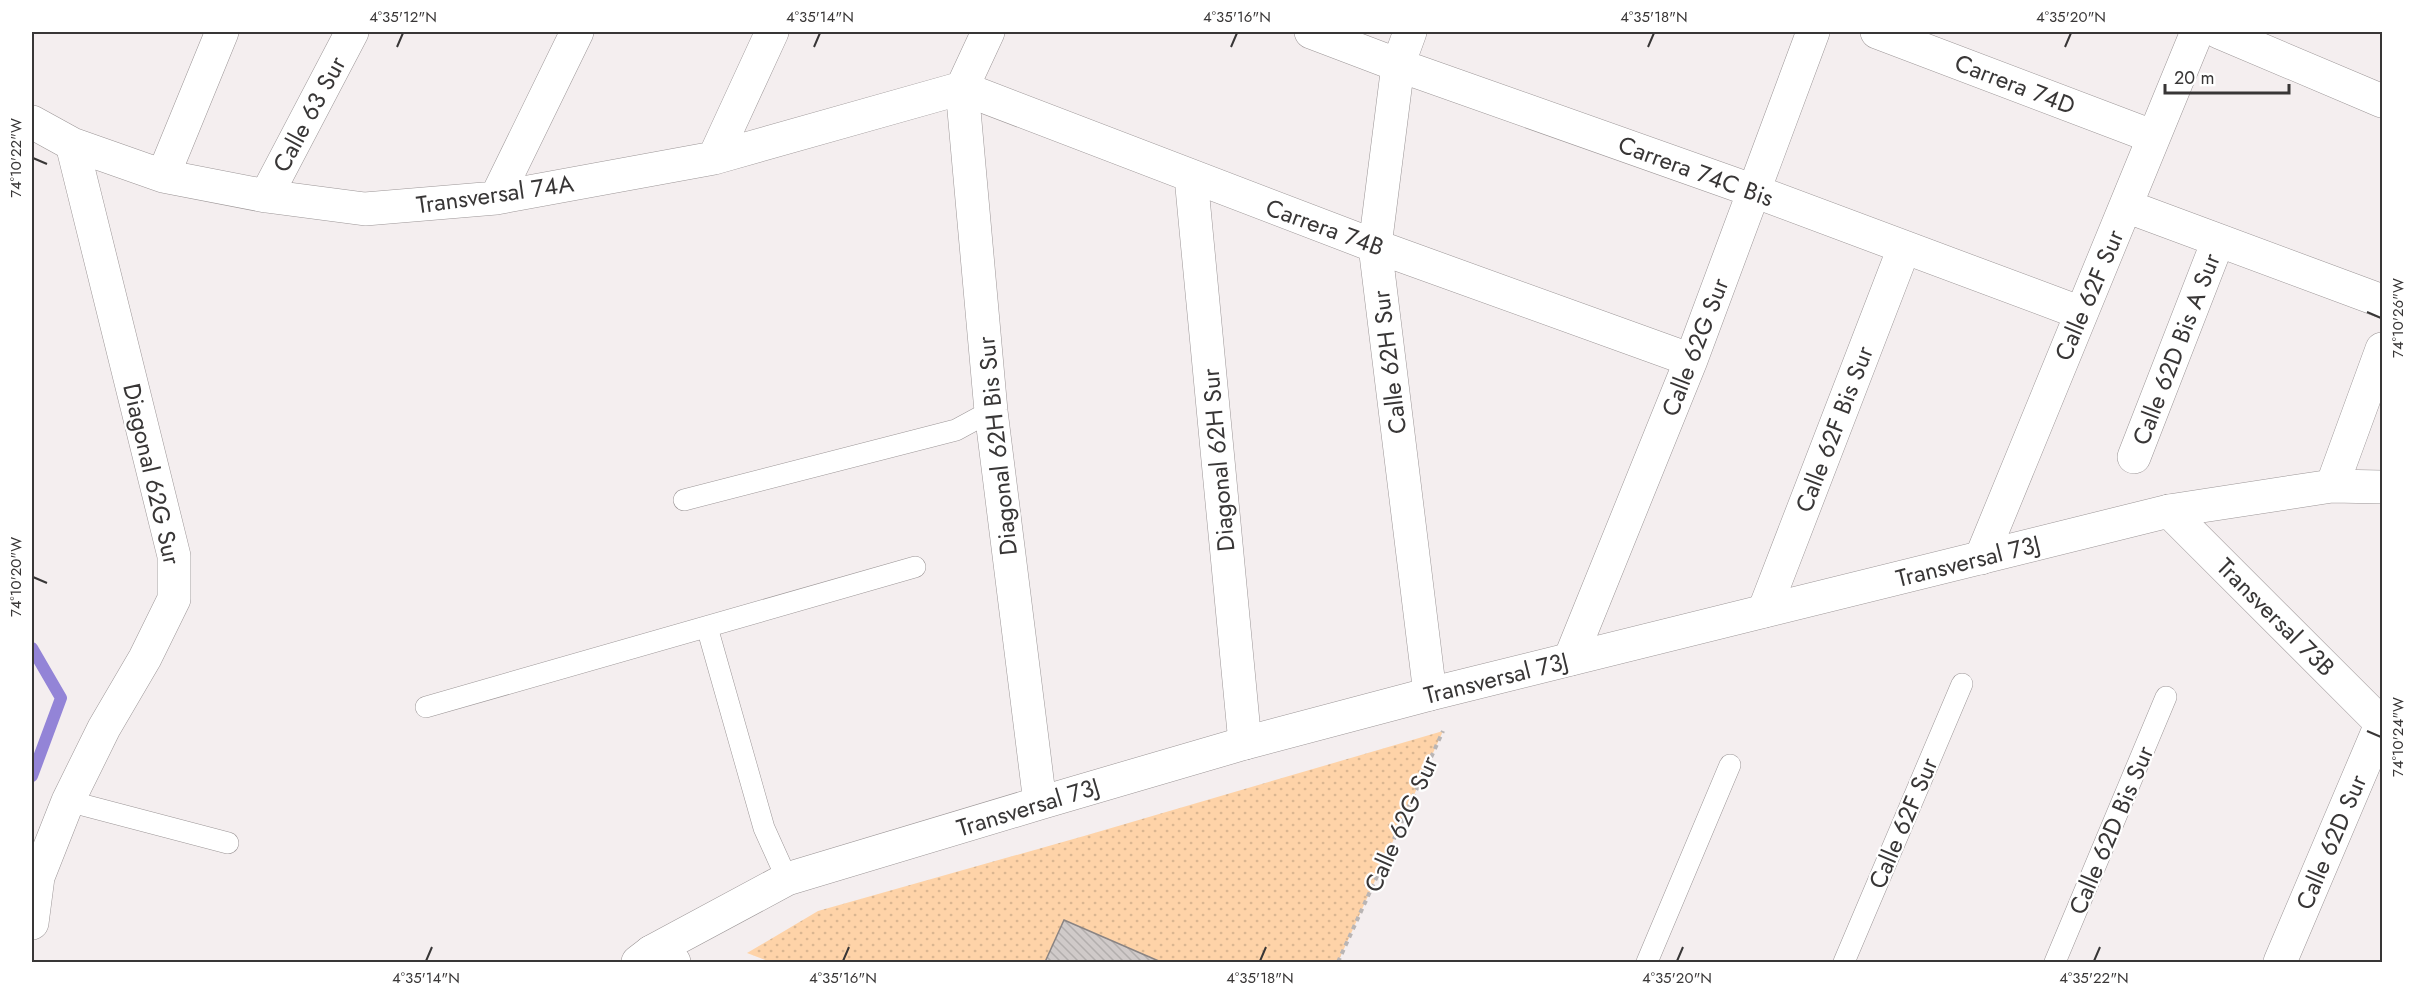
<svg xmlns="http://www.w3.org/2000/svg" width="2414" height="994" font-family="Jost,sans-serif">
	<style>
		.park { fill: url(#park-dots) }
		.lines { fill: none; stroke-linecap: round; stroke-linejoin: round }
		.stream { stroke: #9384d7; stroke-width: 12 }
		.building { fill: url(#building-back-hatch); stroke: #8a8483; stroke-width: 1.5 }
		.service-casing { stroke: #9c9697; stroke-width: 22 }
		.minor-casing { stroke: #9c9697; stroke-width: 34 }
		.tertiary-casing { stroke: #9c9697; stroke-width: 34 }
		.path { stroke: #b9b5b5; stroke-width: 4; stroke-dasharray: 4.5 4.5; stroke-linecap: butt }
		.service { stroke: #fff; stroke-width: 21 }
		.minor { stroke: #fff; stroke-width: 33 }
		.tertiary { stroke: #fff; stroke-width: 33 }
		.ticks { fill: none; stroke: #383636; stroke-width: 2 }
		.labels { text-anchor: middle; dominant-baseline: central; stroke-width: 4.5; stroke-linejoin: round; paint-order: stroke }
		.street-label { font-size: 24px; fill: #383636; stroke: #fff }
		.neatline { fill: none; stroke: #383636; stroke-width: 2 }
		.ticks-label { font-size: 15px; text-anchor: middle; fill: #383636 }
	</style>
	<defs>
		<pattern id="park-dots" width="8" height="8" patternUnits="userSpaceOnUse" patternTransform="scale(1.5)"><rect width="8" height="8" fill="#fed3a8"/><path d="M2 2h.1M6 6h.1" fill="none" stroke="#dab691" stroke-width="1.8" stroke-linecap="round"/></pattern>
		<pattern id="building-back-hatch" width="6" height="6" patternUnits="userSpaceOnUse" patternTransform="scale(1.5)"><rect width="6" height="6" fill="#d0cac9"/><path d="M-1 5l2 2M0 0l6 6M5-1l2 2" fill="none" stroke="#b3aead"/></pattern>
	</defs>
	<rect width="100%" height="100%" fill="#f4eeef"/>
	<path class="park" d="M1443 731 1338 962H771L747 953 818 911 1084 836Z"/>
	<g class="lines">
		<path class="stream" d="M32 648 61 698 32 776"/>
	</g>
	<path class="building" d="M1064 920 1161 962H1045Z"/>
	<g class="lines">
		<g class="service-casing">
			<path id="service" d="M684 500 956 430 991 411
				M707 627 764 828 787 879
				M426 707 915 567
				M68 801 228 843
				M1647 962 1730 765
				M1844 962 1962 684
				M2055 962 2166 697"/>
		</g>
		<g class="minor-casing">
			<path id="minor" d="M1311 32 1398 65 1754 191 2081 313
				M1410 32 1398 65 1375 246 1430 694
				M1877 32 2154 137
				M2219 32 2382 101
				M32 122 72 144 163 176 266 196 365 209 496 198 714 158 962 88 1375 246 1691 360
				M714 158 772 32
				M163 176 222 32
				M1191 177 1245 743
				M266 196 352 32
				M496 198 577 32
				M2126 206 2382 301
				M2134 457 2218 241
				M2332 486 2382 349
				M2169 511 2332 486 2382 487
				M1981 558 2197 32
				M1764 611 1904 248
				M1570 659 1691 360 1813 32
				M32 923 38 877 68 801 104 728 145 658 174 599V556L72 144
				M651 952 674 962"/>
		</g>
		<g class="tertiary-casing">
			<path id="tertiary" d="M988 32 962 88 991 411 1040 803
				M638 962 651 952 787 879 1040 803 1245 743 1430 694 2169 511 2382 724
				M2280 962 2382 722"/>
		</g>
		<path class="path" d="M1338 962 1443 731"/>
		<use href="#service" class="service"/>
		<use href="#minor" class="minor"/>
		<use href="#tertiary" class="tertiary"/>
	</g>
	<path class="ticks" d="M397 47 403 33M814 47 820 33M1231 47 1237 33M1648 47 1654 33M2065 47 2071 33M33 158 47 164M2367 312 2381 318M33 577 47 583M2367 731 2381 737M426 961 432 947M843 961 849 947M1260 961 1266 947M1677 961 1683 947M2094 961 2100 947"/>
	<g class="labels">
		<g class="street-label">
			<text transform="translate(2015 84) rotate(21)">Carrera 74D</text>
			<text transform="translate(309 114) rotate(-62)">Calle 63 Sur</text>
			<text transform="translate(1696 171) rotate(20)">Carrera 74C Bis</text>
			<text transform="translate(495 194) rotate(-8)">Transversal 74A</text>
			<text transform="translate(1325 227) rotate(20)">Carrera 74B</text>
			<text transform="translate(2089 295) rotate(-67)">Calle 62F Sur</text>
			<text transform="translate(1695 347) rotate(-69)">Calle 62G Sur</text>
			<text transform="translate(2176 349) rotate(-69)">Calle 62D Bis A Sur</text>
			<text transform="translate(1389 362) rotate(-97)">Calle 62H Sur</text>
			<text transform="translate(1834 429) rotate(-69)">Calle 62F Bis Sur</text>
			<text transform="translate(997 446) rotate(-96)">Diagonal 62H Bis Sur</text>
			<text transform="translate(1218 460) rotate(-95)">Diagonal 62H Sur</text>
			<text transform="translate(152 474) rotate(77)">Diagonal 62G Sur</text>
			<text transform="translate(1968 561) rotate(-14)">Transversal 73J</text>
			<text transform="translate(2276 617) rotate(45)">Transversal 73B</text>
			<text transform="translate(1496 678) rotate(-14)">Transversal 73J</text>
			<text transform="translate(1028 807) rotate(-17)">Transversal 73J</text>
			<text transform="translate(1903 823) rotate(-67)">Calle 62F Sur</text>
			<text transform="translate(1401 824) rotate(-66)">Calle 62G Sur</text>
			<text transform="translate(2111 830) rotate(-67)">Calle 62D Bis Sur</text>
			<text transform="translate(2331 842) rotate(-67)">Calle 62D Sur</text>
		</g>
	</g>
	<rect width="2414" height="994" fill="none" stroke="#ffffff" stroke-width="66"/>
	<path d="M2165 84v9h124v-9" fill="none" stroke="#383636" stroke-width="3"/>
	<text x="2174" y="84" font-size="18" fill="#383636" stroke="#ffffff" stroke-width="4.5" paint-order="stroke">20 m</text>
	<rect x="33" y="33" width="2348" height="928" class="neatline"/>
	<g class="ticks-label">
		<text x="403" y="22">4°35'12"N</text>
		<text x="820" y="22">4°35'14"N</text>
		<text x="1237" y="22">4°35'16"N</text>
		<text x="1654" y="22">4°35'18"N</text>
		<text x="2071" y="22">4°35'20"N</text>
		<text transform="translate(16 158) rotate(-90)" y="5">74°10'22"W</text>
		<text transform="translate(2398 318) rotate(-90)" y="5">74°10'26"W</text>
		<text transform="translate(16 577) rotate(-90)" y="5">74°10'20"W</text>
		<text transform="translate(2398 737) rotate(-90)" y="5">74°10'24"W</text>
		<text x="426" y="983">4°35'14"N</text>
		<text x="843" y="983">4°35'16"N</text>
		<text x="1260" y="983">4°35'18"N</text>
		<text x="1677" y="983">4°35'20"N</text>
		<text x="2094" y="983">4°35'22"N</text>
	</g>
</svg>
